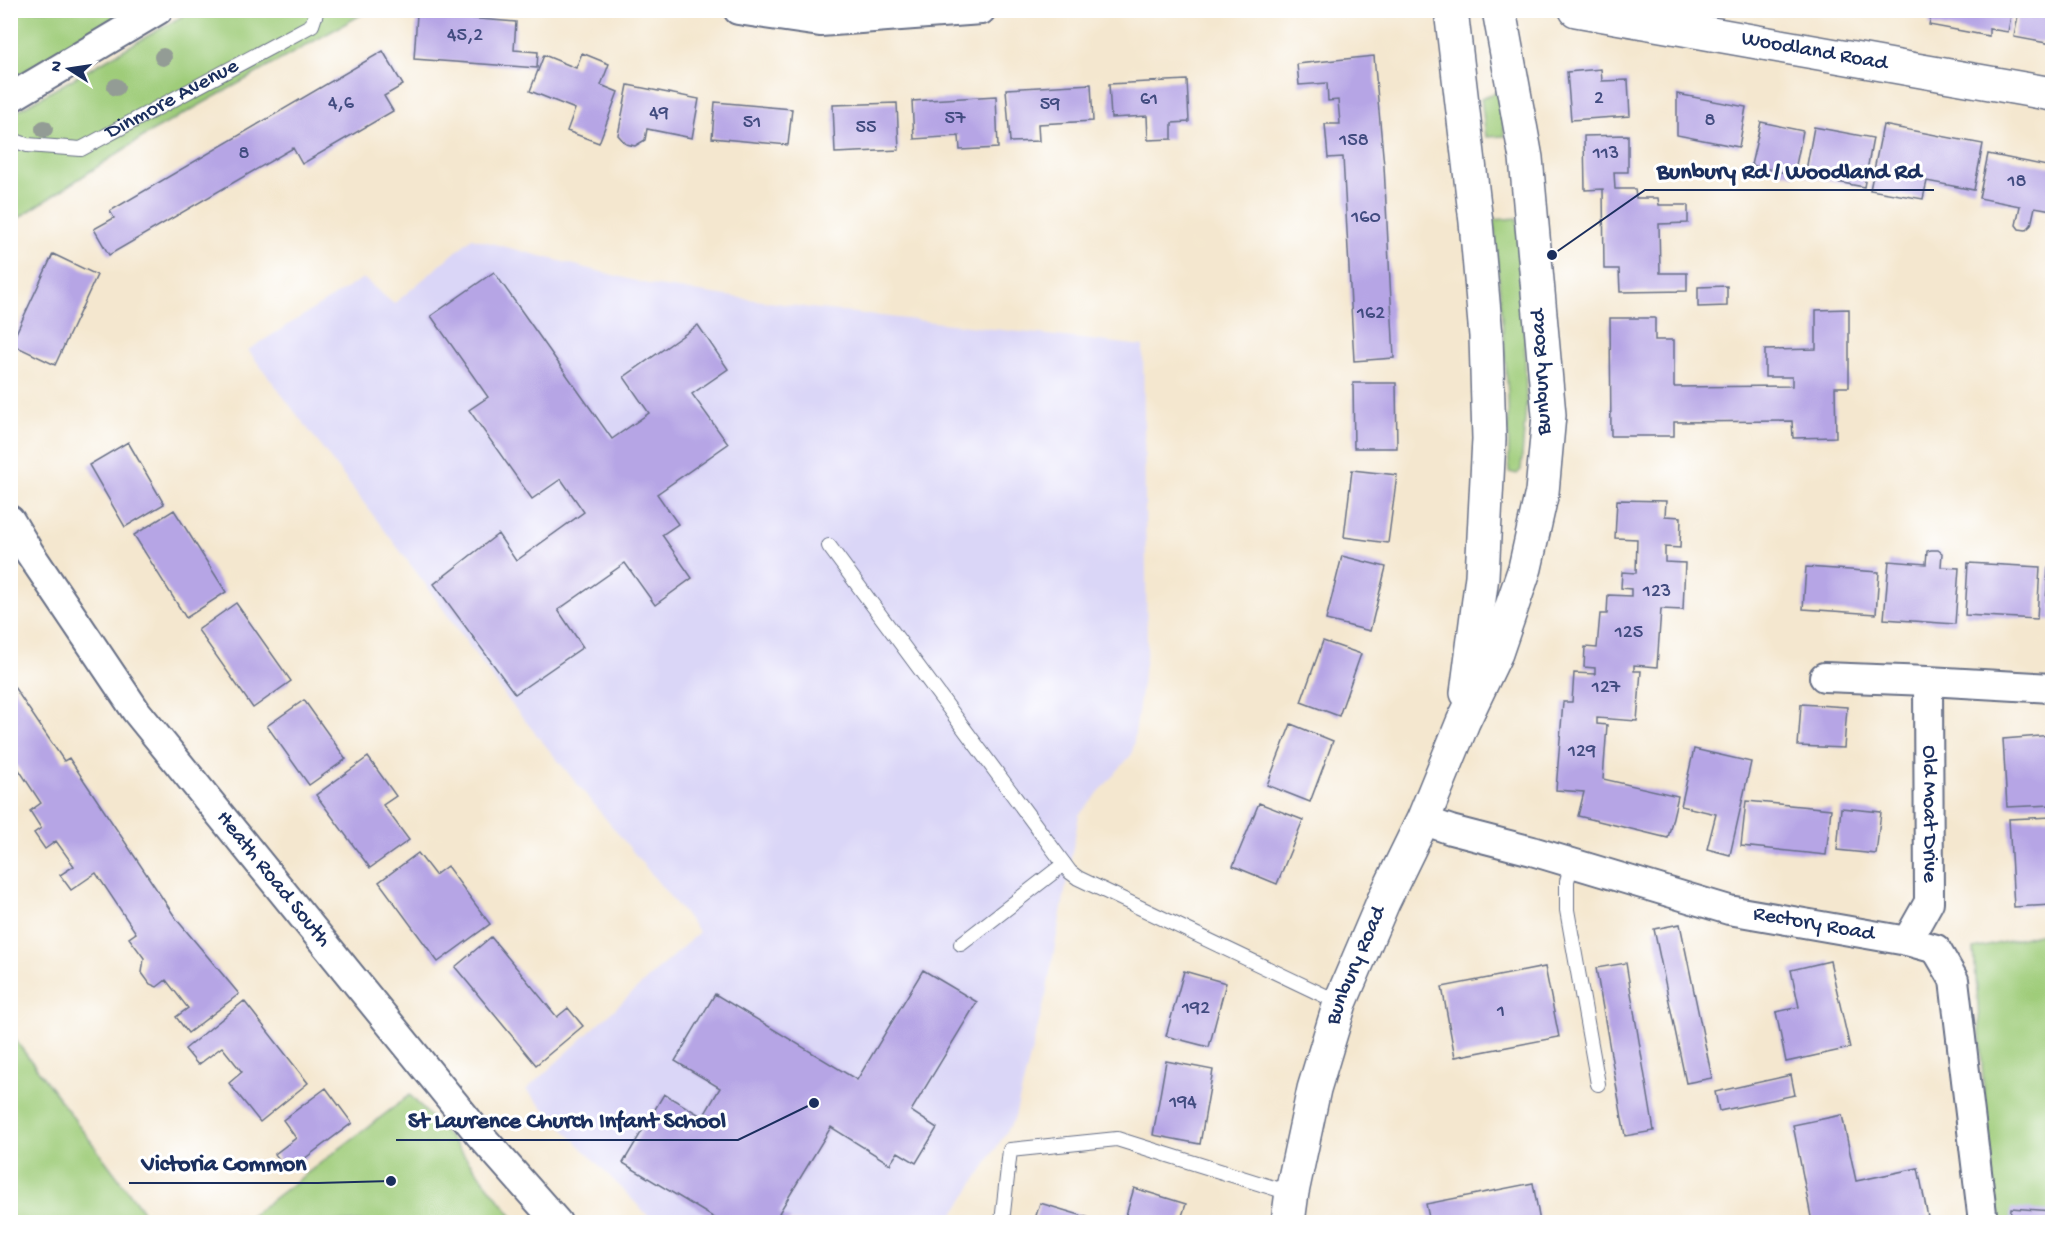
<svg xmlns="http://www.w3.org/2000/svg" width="2063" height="1233" font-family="'Gochi Hand',sans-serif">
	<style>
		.built { fill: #dad6f7; fill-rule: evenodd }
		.green { fill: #9fcc79; stroke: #5d7e6c; stroke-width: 1.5 }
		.building { fill: #b6a5e5 }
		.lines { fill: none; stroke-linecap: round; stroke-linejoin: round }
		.service-casing { stroke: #676f86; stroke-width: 16 }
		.minor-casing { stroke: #676f86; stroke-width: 32 }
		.tertiary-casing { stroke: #676f86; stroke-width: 36 }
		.secondary-casing { stroke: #676f86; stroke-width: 36 }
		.service { stroke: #fff; stroke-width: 14 }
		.minor { stroke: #fff; stroke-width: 28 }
		.tertiary { stroke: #fff; stroke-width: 33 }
		.secondary { stroke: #fff; stroke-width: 33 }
		.tree { fill: #939c95 }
		.labels { text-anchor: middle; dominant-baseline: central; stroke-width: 6; stroke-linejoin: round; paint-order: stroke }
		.number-label { font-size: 20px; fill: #424c80 }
		.street-label { font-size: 22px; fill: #1b2f5e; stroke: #fff }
		.leader { fill: none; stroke: #1b2f5e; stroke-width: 2 }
		.callout-dot { fill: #1b2f5e; stroke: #fff; stroke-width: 2 }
		.callout-label { font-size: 24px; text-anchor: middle; font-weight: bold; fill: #1b2f5e; stroke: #fff; stroke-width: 6; stroke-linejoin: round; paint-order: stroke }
	</style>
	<rect width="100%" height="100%" fill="#fff"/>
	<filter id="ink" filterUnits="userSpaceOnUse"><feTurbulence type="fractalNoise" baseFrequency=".0167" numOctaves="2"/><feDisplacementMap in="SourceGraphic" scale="12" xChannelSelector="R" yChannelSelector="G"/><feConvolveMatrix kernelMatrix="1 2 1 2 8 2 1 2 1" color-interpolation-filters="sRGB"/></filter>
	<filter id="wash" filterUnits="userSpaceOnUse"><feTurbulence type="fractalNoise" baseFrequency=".008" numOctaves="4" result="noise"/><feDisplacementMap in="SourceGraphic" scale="24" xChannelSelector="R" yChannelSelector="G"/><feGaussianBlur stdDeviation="1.35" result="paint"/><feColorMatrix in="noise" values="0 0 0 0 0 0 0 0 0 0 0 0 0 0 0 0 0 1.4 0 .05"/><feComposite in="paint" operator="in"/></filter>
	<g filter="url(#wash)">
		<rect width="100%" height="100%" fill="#f4e7cf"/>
		<path class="built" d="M472 238 651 285 811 308 1143 346 1147 649 1132 754 1079 815 1046 995 1014 1120 949 1222H789L790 1220 779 1213 831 1127 890 1164 898 1152 916 1163 937 1128 911 1111 976 1002 924 970 857 1080 715 994 675 1061 720 1088 703 1117 664 1094 623 1162 721 1222H654L526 1090 699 932 508 700 426 585 248 350 363 278 394 304ZM431 316 612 439 649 413 624 377 697 326 728 369 692 394 727 444 657 494 678 524 662 535 692 579 655 605 625 563 558 610 583 647 515 694 434 583 497 534 516 561 584 512 561 479 532 499 469 411 488 397Z"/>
		<path class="green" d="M11 10H125V11L11 80Z
			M191 11H368L146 135 11 223 10 115Z
			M1497 92 1505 136 1486 137 1481 98Z
			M1517 218 1525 341 1526 406 1521 470 1517 474 1509 472 1508 395 1494 220Z
			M2052 931V1222H1993L1974 949Z
			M10 1034H11L151 1222H11Z
			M410 1095 452 1140 517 1222H243Z"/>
		<g id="blocks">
			<path class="building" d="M1932 10H2012L2008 32 1989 29V36L1929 25Z
				M2019 10H2052V44L2014 37Z
				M417 14 516 22 514 50 538 52 537 68 414 59Z
				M383 51 403 85 384 96 393 111 302 164 293 148 109 255 94 229 114 218 110 211Z
				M582 53 609 64 601 85 618 92 599 143 567 131 575 109 530 91 544 55 576 68Z
				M1374 56 1384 166 1394 358 1354 361 1343 157 1328 158 1325 124H1340L1338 100 1328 101 1327 83 1299 85 1297 64Z
				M1601 69 1602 81 1628 80 1630 116 1571 120 1567 72Z
				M1187 80 1189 122 1172 123V139L1148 140 1147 116 1111 118 1109 84Z
				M1091 84 1093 121 1038 124 1039 141 1010 142 1006 89Z
				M628 85 699 99 692 138 647 129 645 140 635 146 626 144 618 135Z
				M1677 94 1746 107 1739 147 1677 135Z
				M996 96 998 148 960 150 959 136 914 139 912 101Z
				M715 102 792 109 788 145 712 138Z
				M897 103 899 150 835 153 833 105Z
				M1761 122 1803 131 1794 175 1751 165Z
				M1883 125 1983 144 1974 190 1927 181 1923 199 1870 190Z
				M1814 127 1873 138 1864 187 1805 176Z
				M1628 135V172H1614L1615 189H1635L1636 198H1658L1659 205H1688V223L1659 224 1660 273H1687V291L1620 292 1619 269H1604L1603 189 1585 190 1584 136Z
				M1988 154 2052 167V210L2035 207 2031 225 2026 230 2019 229 2016 225 2020 206 1979 198Z
				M53 254 97 275 55 365 11 344Z
				M494 272 612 439 649 413 624 377 698 325 728 369 692 394 728 444 657 494 678 524 662 535 692 578 655 605 625 563 558 610 583 647 515 694 434 584 498 534 516 561 584 512 561 479 532 499 469 410 488 397 431 316Z
				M1727 286V306L1698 307V287Z
				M1849 309V387H1835L1836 437 1793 438 1792 421 1674 422V436H1611L1610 318H1655V340H1674V387L1792 386V377H1765V350L1816 349V310Z
				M1353 383H1396L1397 448H1354Z
				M128 442 164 504 125 527 89 465Z
				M1352 470 1397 475 1388 543 1344 537Z
				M1617 500 1666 501 1665 516 1681 517 1680 548 1665 547V562L1685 563 1683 610 1661 609 1657 667 1634 665V671H1641L1637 721 1597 718V724L1607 725 1603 779 1678 796 1668 838 1578 816 1584 792 1556 790 1563 702H1572L1574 673 1595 674V668L1584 667 1585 647 1597 648 1600 614H1607L1608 595 1631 596V589L1621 588 1622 572 1636 573 1637 539 1615 538Z
				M174 510 226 592 186 618 134 535Z
				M1931 550H1938L1942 553 1941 567 1959 568 1955 624 1884 619 1889 561 1926 564 1927 551Z
				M1342 556 1386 567 1370 631 1326 620Z
				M1968 563 2040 567 2037 619 1965 615Z
				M1806 567 1879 572 1876 614 1803 609Z
				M2048 568H2052V621L2045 620Z
				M236 603 291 681 253 708 198 630Z
				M1323 641 1361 654 1339 716 1301 702Z
				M10 681 64 761 69 758 177 920 239 994 188 1033 176 1017 188 1008 166 980 157 987 150 984 142 973 144 958 129 938 136 933 96 873 71 890 60 875 74 866 56 841 45 849 34 833 41 828 30 811 41 803 10 756Z
				M304 700 346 759 309 785 267 726Z
				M1801 704 1847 707 1844 748 1798 746Z
				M1291 724 1333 741 1310 802 1267 785Z
				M2052 735V805L2007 807 2003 739Z
				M1694 749 1751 762 1730 855 1707 849 1716 814 1681 806Z
				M368 757 396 796 383 805 409 840 370 868 316 795Z
				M1746 801 1831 809 1826 855 1741 846Z
				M1259 803 1303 820 1277 884 1233 866Z
				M1841 808 1881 812 1876 854 1837 850Z
				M2052 817V905L2014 907 2009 819Z
				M418 853 435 875 447 866 490 924 438 962 379 882Z
				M1680 924 1712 1078 1686 1083 1654 929Z
				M491 937 557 1017 568 1008 583 1026 536 1065 455 967Z
				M1830 961 1850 1048 1786 1062 1776 1012 1799 1007 1791 970Z
				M1626 963 1654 1131 1625 1136 1596 968Z
				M1545 967 1559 1037 1455 1057 1442 987Z
				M923 970 977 1002 911 1111 937 1128 916 1163 898 1152 890 1164 831 1127 779 1213 791 1220 789 1222H721L623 1163 664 1094 703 1117 720 1088 675 1061 715 994 857 1080Z
				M1184 971 1226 983 1209 1047 1166 1036Z
				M244 1001 308 1083 260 1122 229 1083 242 1072 222 1047 198 1065 185 1049Z
				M1166 1061 1213 1070 1200 1144 1153 1135Z
				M1791 1075 1795 1095 1719 1111 1715 1092Z
				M326 1088 352 1123 288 1171 275 1154 296 1138 283 1120Z
				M1842 1115 1856 1181 1918 1168 1929 1222H1812L1793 1125Z
				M1533 1183 1540 1222H1430L1426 1204Z
				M1134 1188 1186 1204 1180 1222H1124Z
				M1040 1203 1103 1222H1034Z
				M2011 1208 2052 1211V1222H2010Z"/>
		</g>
	</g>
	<g filter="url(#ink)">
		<use href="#blocks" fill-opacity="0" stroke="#676f86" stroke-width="1.5"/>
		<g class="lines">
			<g class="service-casing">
				<g id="service">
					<path id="s1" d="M10 139 27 145 81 149 312 25 317 10"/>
					<path d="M829 546 1070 872 1078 878 1340 1003"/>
					<path d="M1572 863 1567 881V910L1598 1084"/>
					<path d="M961 944 1064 864"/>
					<path d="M1002 1222 1010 1150 1117 1139 1293 1194"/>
				</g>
			</g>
			<g class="minor-casing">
				<g id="minor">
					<path d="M738 10 820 22 981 10"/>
					<path d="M10 98 158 10"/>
					<path id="s2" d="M10 520 29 552 136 711 479 1134 557 1222"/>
					<path id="s3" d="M1824 677 1928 681 1929 902 1907 941"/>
					<path d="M1928 681 2052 688"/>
					<path id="s4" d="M1423 820 1451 830 1532 851 1729 910 1907 941 1936 949 1954 980 1983 1222"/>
				</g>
			</g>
			<g class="tertiary-casing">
				<g id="tertiary">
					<path id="s5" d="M1576 10 2052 94"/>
				</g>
			</g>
			<g class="secondary-casing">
				<g id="secondary">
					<path d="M1451 10 1476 222 1486 336 1489 439 1482 576 1467 693"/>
					<path id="s6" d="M1288 1222 1292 1192 1314 1089 1340 1003 1383 902 1423 820 1463 722 1496 653 1525 568 1542 492 1549 415 1526 158 1499 10"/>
				</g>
			</g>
			<use href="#service" class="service"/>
			<use href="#minor" class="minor"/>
			<use href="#tertiary" class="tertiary"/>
			<use href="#secondary" class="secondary"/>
		</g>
		<g class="tree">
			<circle cx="163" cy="57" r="9"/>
			<circle cx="116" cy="87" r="9"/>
			<circle cx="44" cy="129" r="9"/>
		</g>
	</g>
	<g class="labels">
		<g class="number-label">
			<text x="465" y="36">45,2</text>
			<text x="1599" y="99">2</text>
			<text x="1149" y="100">61</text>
			<text x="341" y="104">4,6</text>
			<text x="1050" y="105">59</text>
			<text x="659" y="114">49</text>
			<text x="955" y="119">57</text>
			<text x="1710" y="121">8</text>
			<text x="752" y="123">51</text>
			<text x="866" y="128">55</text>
			<text x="1354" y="141">158</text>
			<text x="244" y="154">8</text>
			<text x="1606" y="154">113</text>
			<text x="2017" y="182">18</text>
			<text x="1366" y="218">160</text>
			<text x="1371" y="314">162</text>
			<text x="1657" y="592">123</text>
			<text x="1629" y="633">125</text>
			<text x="1606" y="688">127</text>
			<text x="1582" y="752">129</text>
			<text x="1196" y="1009">192</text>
			<text x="1501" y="1012">1</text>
			<text x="1183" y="1103">194</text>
		</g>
		<g class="street-label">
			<text stroke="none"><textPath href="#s5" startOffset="242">Woodland Road</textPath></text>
			<text stroke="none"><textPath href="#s1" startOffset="176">Dinmore Avenue</textPath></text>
			<text transform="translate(1542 372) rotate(-93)">Bunbury Road</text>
			<text stroke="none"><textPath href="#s3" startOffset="237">Old Moat Drive</textPath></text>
			<text stroke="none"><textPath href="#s2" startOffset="446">Heath Road South</textPath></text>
			<text stroke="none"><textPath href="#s4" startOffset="405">Rectory Road</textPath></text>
			<text stroke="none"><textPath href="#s6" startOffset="266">Bunbury Road</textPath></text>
		</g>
	</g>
	<path class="leader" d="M1552 255L1645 190H1934M814 1103L738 1140H396M391 1181L318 1183H129"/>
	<g class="callout-dot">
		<circle cx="1552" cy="255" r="6"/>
		<circle cx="814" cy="1103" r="6"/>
		<circle cx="391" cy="1181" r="6"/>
	</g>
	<g class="callout-label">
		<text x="1789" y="178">Bunbury Rd / Woodland Rd</text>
		<text x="567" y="1127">St Laurence Church Infant School</text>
		<text x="224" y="1170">Victoria Common</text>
	</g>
	<rect width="2063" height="1233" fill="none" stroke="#fff" stroke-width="36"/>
	<g transform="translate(69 69) rotate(282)" stroke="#ffffff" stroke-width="4.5" paint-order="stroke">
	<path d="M0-4.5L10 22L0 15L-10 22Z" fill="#1b2f5e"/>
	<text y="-9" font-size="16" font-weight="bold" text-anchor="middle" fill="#1b2f5e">N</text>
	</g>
</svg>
